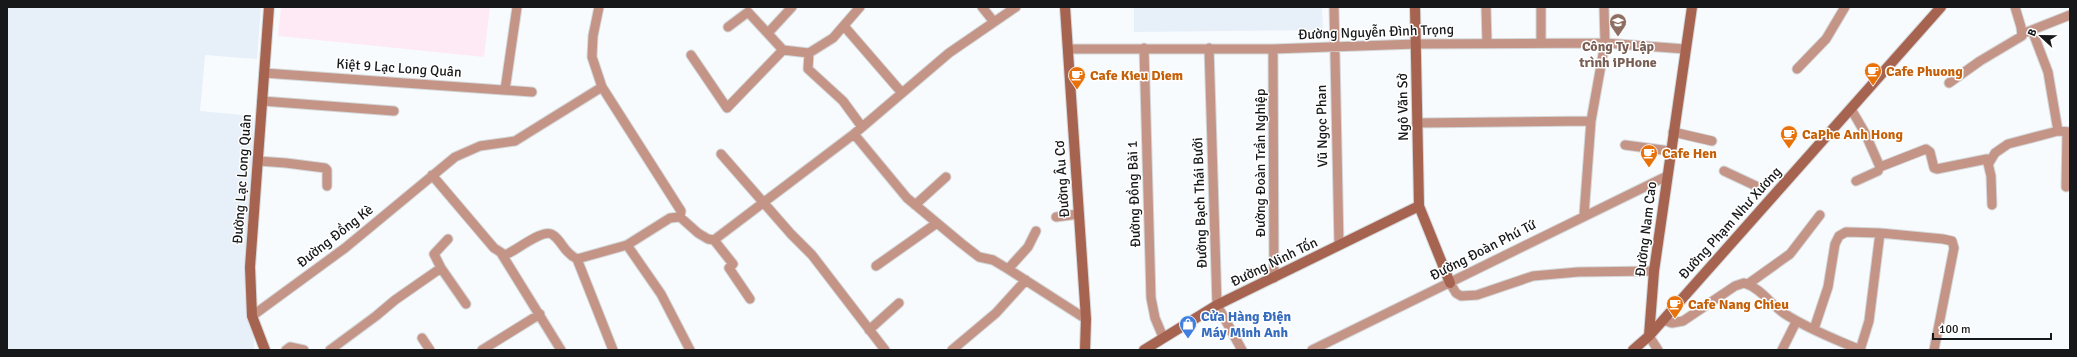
<svg xmlns="http://www.w3.org/2000/svg" width="2077" height="357" font-family="Signika,sans-serif">
	<style>
		.built { fill: #e7eff8 }
		.education { fill: #fdeaf5 }
		.lines { fill: none; stroke-linecap: round; stroke-linejoin: round }
		.street-casing { stroke: #d4d7d9; stroke-width: 11 }
		.secondary-casing { stroke: #d4d7d9; stroke-width: 12 }
		.street { stroke: #c49587; stroke-width: 9 }
		.secondary { stroke: #a66450; stroke-width: 10 }
		.labels { text-anchor: middle; dominant-baseline: central; stroke-width: 3; stroke-linejoin: round; paint-order: stroke }
		.street-label { font-size: 14px; fill: #171819; stroke: #fff }
		.education-label { font-size: 14px; font-weight: bold; fill: #785e54; stroke: #fff }
		.food-label { font-size: 14px; font-weight: bold; fill: #c56008; stroke: #fff; text-anchor: start }
		.shop-label { font-size: 14px; font-weight: bold; fill: #366cbe; stroke: #fff; text-anchor: start }
	</style>
	<rect width="100%" height="100%" fill="#f8fbfe"/>
	<path class="built" d="M7 7H261L257 59 205 55 200 111 253 116 254 350H7Z
		M1134 7H1322L1323 30 1134 32Z"/>
	<path class="education" d="M281 7H490L484 57 278 36Z"/>
	<g class="lines">
		<g class="street-casing">
			<path id="street" d="M599 7 593 36 592 57 602 87 681 211 680 217
				M982 7 994 22
				M1334 7 1339 245
				M1486 7 1487 43
				M844 26 902 93
				M728 27 748 12 783 50 809 53
				M2032 30 2048 72 2058 131
				M2027 32 2070 15
				M768 33 792 7
				M1541 43V7
				M1144 48 1151 298 1155 318 1163 337
				M1209 48 1217 305 1242 350
				M1068 49H1273L1416 44 1605 43 1685 49
				M1273 49 1274 278
				M809 53 808 69 843 101 862 127
				M809 53 833 38 860 7
				M691 55 727 108 783 50
				M1797 69 1826 39 1845 7
				M264 73 532 92
				M1949 83 1980 61 2022 36 2021 27 2015 7
				M505 90 517 7
				M262 101 394 111
				M1851 109 1865 133 1880 167
				M1417 123 1591 121
				M1673 132 1712 141
				M854 134 907 198 961 243 979 257 993 260 1008 269 1086 319
				M1625 145 1670 151
				M721 154 791 234 812 255 885 350
				M258 161 286 163 325 168 327 170V186
				M1989 163 1995 153 2008 144 2058 131 2070 132
				M1724 171 1756 186
				M432 175 494 248 505 255C516 251 544 227 553 235 563 242 563 252 577 259L627 245 670 218 680 217 698 233 708 239 714 240 854 134 949 53 1016 7
				M1856 181 1878 171 1880 167 1926 149 1930 152 1934 168 1937 169 1987 159 1991 176 1992 205
				M2066 187 2067 132
				M915 205 946 177
				M1584 215 1591 121 1605 43 1604 7
				M1056 217 1079 214
				M714 240 733 264 729 268 750 299
				M627 245 661 294 690 350
				M501 253 561 350
				M577 259 613 350
				M876 266 937 223
				M441 268 434 254 448 239
				M1008 269 1028 247 1036 231
				M1450 283 1456 293 1461 296 1477 295 1533 276 1578 272 1654 271
				M1748 284 1790 254 1820 215
				M252 316 345 248 455 157 480 146 515 141 602 87
				M1663 320 1672 323 1683 321 1735 286 1744 283C1761 288 1771 305 1785 314 1808 329 1835 339 1860 350
				M1814 329 1828 287 1835 244 1839 236 1846 232 1880 233 1943 239 1952 241 1954 248 1934 350
				M869 330 899 303
				M1649 336 1658 350
				M422 338 430 350
				M286 350 290 347 304 350
				M330 350 376 316 395 300 441 268 466 304
				M482 350 540 314
				M952 350 996 313 1026 280
				M1312 350 1667 176
				M1782 350 1796 322
				M1860 350 1869 321 1880 233"/>
		</g>
		<g class="secondary-casing">
			<path id="secondary" d="M1065 7 1086 319 1085 350
				M1415 7 1419 206 1450 283
				M1649 336 1654 271 1692 7
				M265 350 252 316 250 267 269 7
				M1144 350 1217 305 1419 206
				M1633 350 1649 336 1941 7"/>
		</g>
		<use href="#street" class="street"/>
		<use href="#secondary" class="secondary"/>
	</g>
	<defs>
		<g id="school-pin" transform="scale(0.9)"><path d="M0 17L-7.5 6A9.5 9.5 0 1 1 7.5 6Z" fill="#8d6e63" stroke="#fff"/><path d="M0-5L7-2L0 1L-7-2ZM-4 1L0 2.5L4 1V4Q0 6-4 4Z" fill="#fff"/></g>
		<g id="cafe-pin" transform="scale(0.9)"><path d="M0 17L-7.5 6A9.5 9.5 0 1 1 7.5 6Z" fill="#e8710a" stroke="#fff"/><path d="M-5.5-4.5H6V0H3Q3 3.5 0 3.5H-2.5Q-5.5 3.5-5.5 0ZM3-3.2v2h1.7v-2ZM-6 4.5H4V6H-6Z" fill="#fff"/></g>
		<g id="shop-pin" transform="scale(0.9)"><path d="M0 17L-7.5 6A9.5 9.5 0 1 1 7.5 6Z" fill="#3f7fe0" stroke="#fff"/><path d="M-5-2.5h2.3a2.7 3.5 0 0 1 5.4 0H5L5.5 6h-11ZM-1.5-2.5h3a1.5 2.3 0 0 0-3 0Z" fill="#fff"/></g>
	</defs>
	<g fill-rule="evenodd">
		<use href="#school-pin" x="1618" y="22"/>
		<use href="#cafe-pin" x="1873" y="71"/>
		<use href="#cafe-pin" x="1077" y="75"/>
		<use href="#cafe-pin" x="1789" y="134"/>
		<use href="#cafe-pin" x="1649" y="153"/>
		<use href="#cafe-pin" x="1675" y="304"/>
		<use href="#shop-pin" x="1188" y="324"/>
	</g>
	<g class="labels">
		<g class="street-label">
			<text transform="translate(1376 32) rotate(-2)">Đường Nguyễn Đình Trọng</text>
			<text transform="translate(399 68) rotate(4)">Kiệt 9 Lạc Long Quân</text>
			<text transform="translate(1403 107) rotate(-91)">Ngô Văn Sở</text>
			<text transform="translate(1322 126) rotate(-91)">Vũ Ngọc Phan</text>
			<text transform="translate(1260 163) rotate(-90)">Đường Đoàn Trần Nghiệp</text>
			<text transform="translate(242 179) rotate(-86)">Đường Lạc Long Quân</text>
			<text transform="translate(1062 179) rotate(-94)">Đường Âu Cơ</text>
			<text transform="translate(1134 194) rotate(-92)">Đường Đồng Bài 1</text>
			<text transform="translate(1200 203) rotate(-92)">Đường Bạch Thái Bưởi</text>
			<text transform="translate(1730 223) rotate(-48)">Đường Phạm Như Xương</text>
			<text transform="translate(1646 229) rotate(-83)">Đường Nam Cao</text>
			<text transform="translate(335 236) rotate(-38)">Đường Đồng Kè</text>
			<text transform="translate(1483 250) rotate(-27)">Đường Đoàn Phú Tứ</text>
			<text transform="translate(1274 262) rotate(-26)">Đường Ninh Tốn</text>
		</g>
		<g class="education-label">
			<text x="1618" y="46">Công Ty Lập<tspan x="1618" dy="16">trình iPHone</tspan></text>
		</g>
		<g class="food-label">
			<text x="1886" y="71">Cafe Phuong</text>
			<text x="1090" y="75">Cafe Kieu Diem</text>
			<text x="1802" y="134">CaPhe Anh Hong</text>
			<text x="1662" y="153">Cafe Hen</text>
			<text x="1688" y="304">Cafe Nang Chieu</text>
		</g>
		<g class="shop-label">
			<text x="1201" y="316">Cửa Hàng Điện<tspan x="1201" dy="16">Máy Minh Anh</tspan></text>
		</g>
	</g>
	<rect width="2077" height="357" fill="none" stroke="#171819" stroke-width="16"/>
	<g transform="translate(2041 36) rotate(292)" stroke="#ffffff" stroke-width="3" paint-order="stroke">
	<path d="M0-3L7 15L0 10L-7 15Z" fill="#171819"/>
	<text y="-6" font-size="11" font-weight="bold" text-anchor="middle" fill="#171819">B</text>
	</g>
	<path d="M1933 333v6h118v-6" fill="none" stroke="#171819" stroke-width="2"/>
	<text x="1939" y="333" font-size="12" fill="#171819" stroke="#ffffff" stroke-width="3" paint-order="stroke">100 m</text>
</svg>
